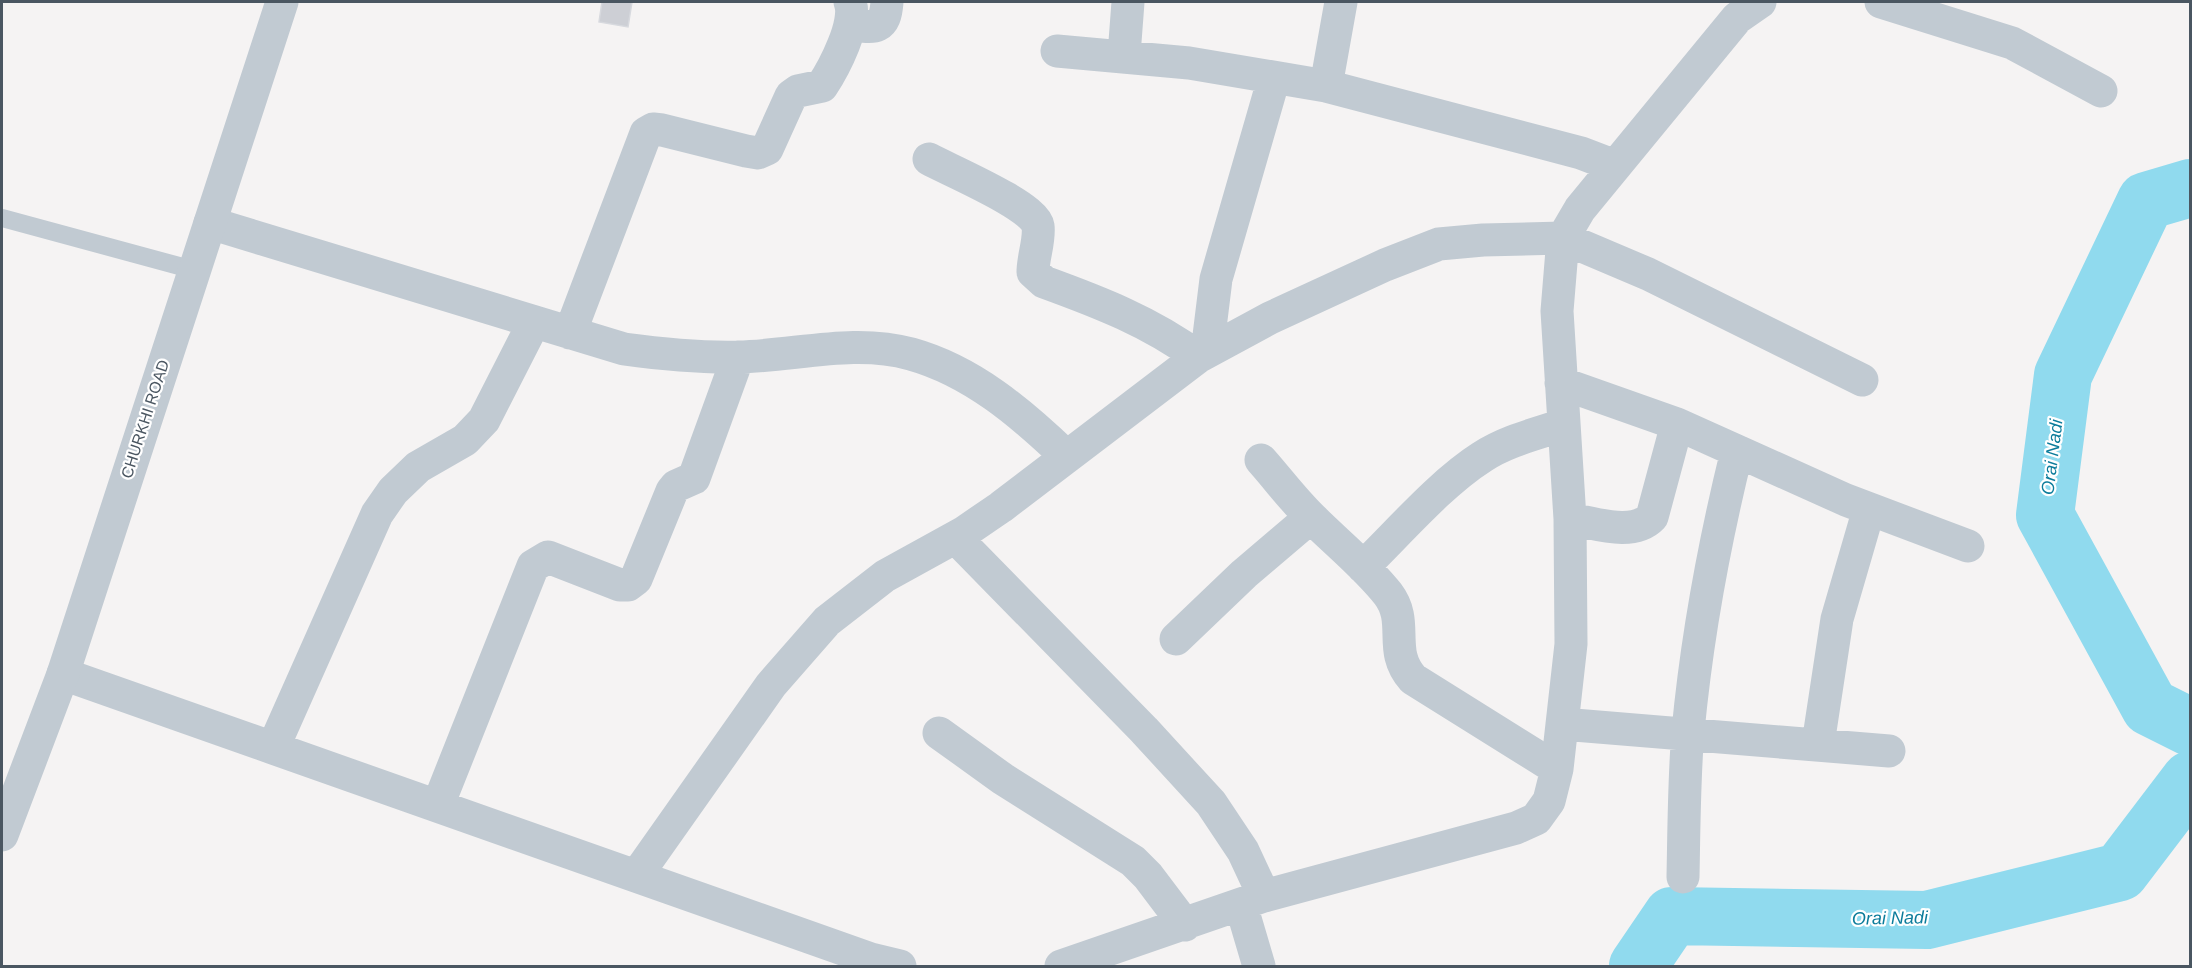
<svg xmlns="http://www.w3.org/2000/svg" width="2192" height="968" font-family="Arial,sans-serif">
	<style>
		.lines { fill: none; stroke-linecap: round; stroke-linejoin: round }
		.river { stroke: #90daee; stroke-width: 58 }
		.building { fill: #cdcfd5; stroke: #d7d9de; stroke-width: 1.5 }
		.service { stroke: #c1cad2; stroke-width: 18 }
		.minor { stroke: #c1cad2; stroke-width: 33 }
		.tertiary { stroke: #c1cad2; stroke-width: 33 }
		.labels { text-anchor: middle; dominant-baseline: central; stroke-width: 4.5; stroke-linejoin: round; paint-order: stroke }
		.street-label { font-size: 16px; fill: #4a5661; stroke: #fff }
		.water-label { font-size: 18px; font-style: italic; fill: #0c7c9b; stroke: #fff }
	</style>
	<rect width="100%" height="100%" fill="#f5f3f3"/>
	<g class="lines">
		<path class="river" d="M2190 188 2146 201 2063 375 2045 515 2150 707 2190 727
			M1638 966 1672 916 1927 920 2120 872 2190 780"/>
	</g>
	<path class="building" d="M602 2H632L628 27 599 22Z"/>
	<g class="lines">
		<path class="service" d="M2 218 194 270"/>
		<path class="minor" d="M1881 2 2012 43 2101 91
			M851 24C876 29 885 29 887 2
			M1057 51 1189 63 1326 86 1581 153 1615 166
			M1124 55 1128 2
			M1326 86 1341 2
			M929 159C949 170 1035 206 1038 226 1040 240 1033 257 1033 272L1044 282C1099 302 1151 322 1198 357
			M210 223 624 349C661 354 700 358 738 357 795 356 854 338 911 354 972 371 1021 413 1066 456
			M570 333 646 133 653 129 662 130 746 151 758 153 767 149 791 96 798 91 822 86C834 68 858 22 850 2
			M1207 352 1216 279 1274 78
			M1561 383 1677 424 1846 500 1968 546
			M1261 460C1278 479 1294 501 1313 519 1337 543 1366 566 1388 594 1410 623 1387 650 1413 679L1557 769
			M1570 519C1595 523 1633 537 1652 517L1677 424
			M956 538 1144 730 1211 803 1243 851 1264 896
			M1363 567C1399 532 1441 483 1482 457 1506 441 1536 434 1563 425
			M1176 639 1244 574 1311 517
			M63 674 871 959 900 966
			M1562 724 1889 751
			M939 733 1003 779 1133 861 1148 876 1185 925
			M1818 744 1837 619 1869 509
			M273 748 377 514 393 491 418 467 465 440 484 420 534 322
			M438 805 533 566 548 557 620 585H628L636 579 672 491 676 486 694 478 738 357
			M637 875 771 685 827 621 885 576 963 533 1001 507 1198 357 1270 318 1385 265 1439 244 1483 240 1563 238 1648 274 1862 380
			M1683 877C1684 828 1684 779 1688 731 1697 636 1714 544 1737 451
			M1241 905 1259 966
			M1061 966 1264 896 1516 828 1536 819 1549 801 1557 769 1571 644 1570 519 1557 311 1563 238 1580 209 1737 18 1760 2"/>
		<path class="tertiary" d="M2 835 63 674 282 2"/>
	</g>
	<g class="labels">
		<g class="street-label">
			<text transform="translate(145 419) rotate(-72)">CHURKHI ROAD</text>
		</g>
		<g class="water-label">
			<text transform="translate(2052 457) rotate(-83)">Orai Nadi</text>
			<text transform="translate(1890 918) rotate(-1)">Orai Nadi</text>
		</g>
	</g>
	<rect width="2192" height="968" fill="none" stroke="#4a5661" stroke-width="6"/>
</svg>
